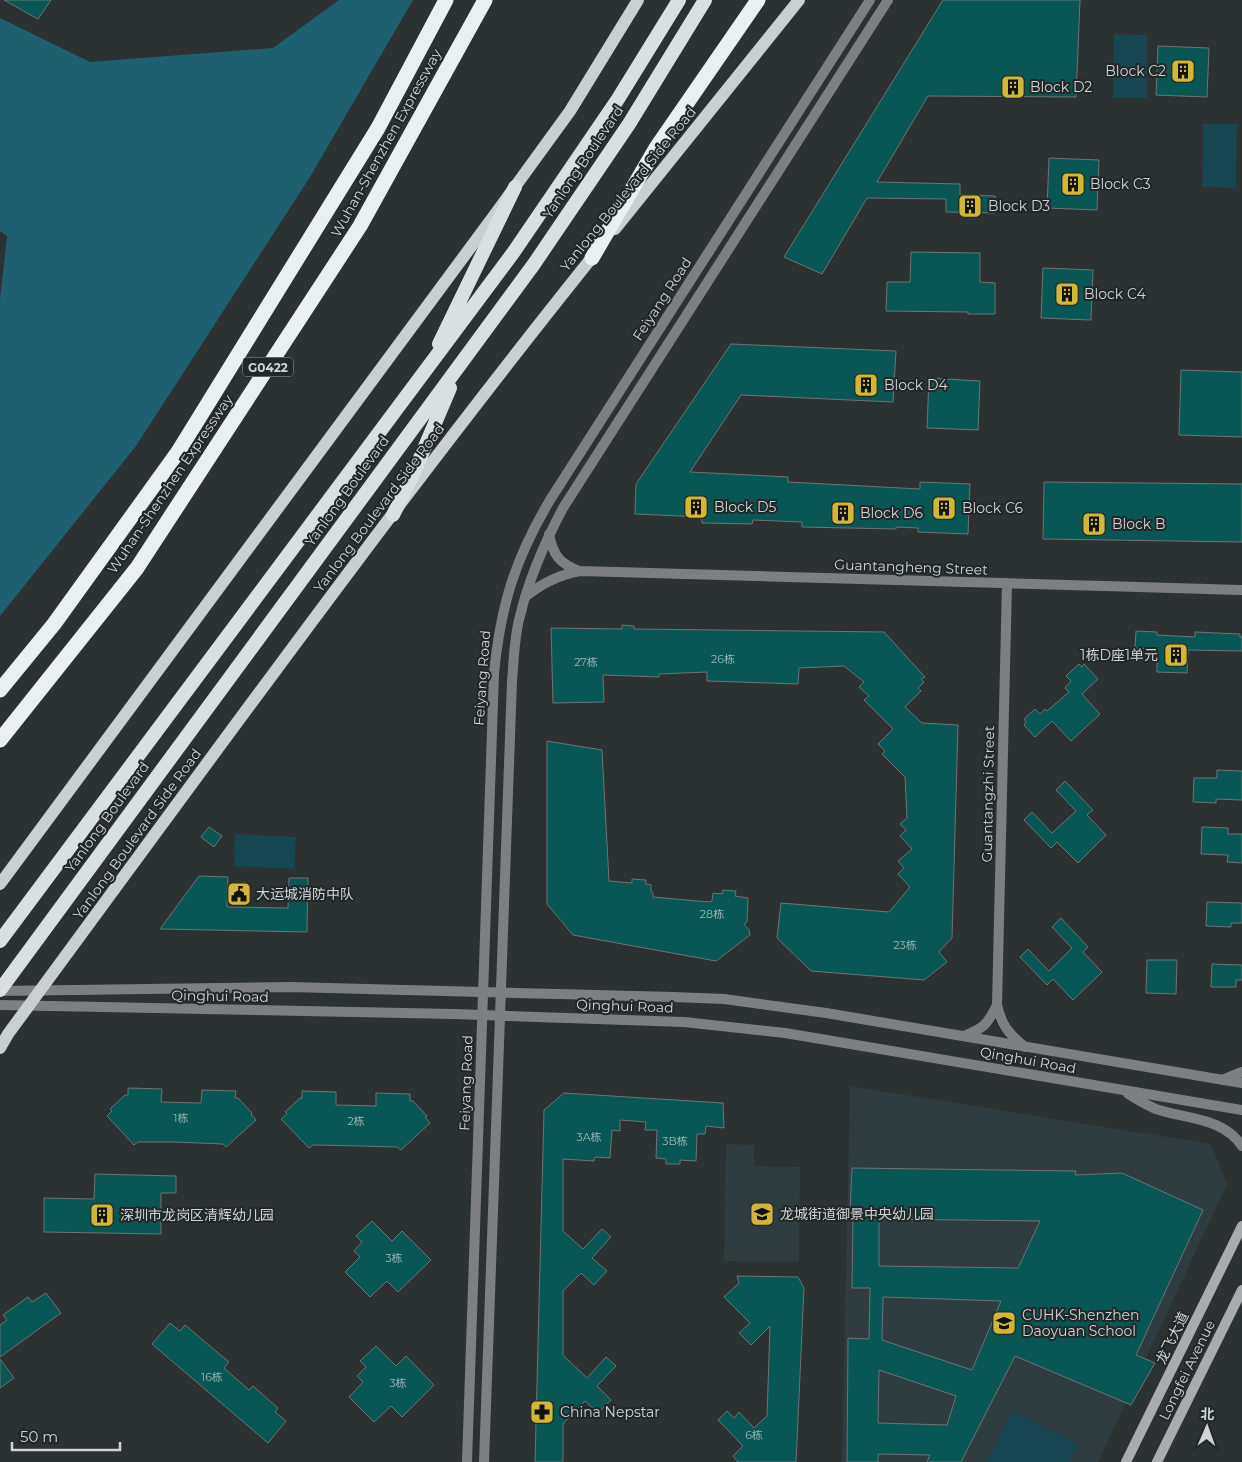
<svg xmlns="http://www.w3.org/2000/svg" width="1242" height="1462" font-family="Montserrat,'Noto Sans SC',sans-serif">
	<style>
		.built { fill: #2f3c40 }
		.green { fill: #174751 }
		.forest { fill: #1e606f }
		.building { fill: #095755; stroke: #6d7473; fill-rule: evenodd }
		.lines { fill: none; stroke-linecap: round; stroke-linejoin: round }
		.minor { stroke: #7d7f81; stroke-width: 10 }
		.tertiary { stroke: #7d7f81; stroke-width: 10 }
		.secondary { stroke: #a9acaf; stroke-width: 10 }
		.primary { stroke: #cacfd2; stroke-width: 12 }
		.trunk { stroke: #dadfe2; stroke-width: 14 }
		.motorway { stroke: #e9eff3; stroke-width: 15 }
		.labels { text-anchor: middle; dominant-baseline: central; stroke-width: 4; stroke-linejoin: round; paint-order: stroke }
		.number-label { font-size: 11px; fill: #9eb5b4 }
		.shield { fill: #222728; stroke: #9ca0a0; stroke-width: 1 }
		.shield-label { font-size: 12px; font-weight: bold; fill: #d0d4d4 }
		.poi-label { font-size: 14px; fill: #d0d4d4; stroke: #222728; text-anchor: start }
		.street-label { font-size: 14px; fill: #d0d4d4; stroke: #222728 }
	</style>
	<rect width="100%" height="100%" fill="#2c3132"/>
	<path class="built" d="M850 1086 1211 1144 1227 1184 1098 1462H842Z
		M726 1144 754 1145V1166L800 1167 799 1262 724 1261Z"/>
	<path class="green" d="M1114 34 1147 35V98H1113Z
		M1203 124H1237L1236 188 1202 187Z
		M235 834 296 837 294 869 234 866Z
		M1012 1411 1078 1444 1069 1462H987Z"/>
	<path class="forest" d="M339 0H413L310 177 136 446 0 616V300L7 236 0 231V18L90 62 273 48Z"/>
	<path class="building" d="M4 0H51L38 19Z
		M943 0H1080L1076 97 928 96 877 182 960 184V195L995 196V213L946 212V199L867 198 822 274 784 257Z
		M1158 46 1209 48 1207 97 1156 95Z
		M1049 158 1099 160 1097 210 1047 208Z
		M911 252 980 253V282L995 283V314H968V312L886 311 887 282H910Z
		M1043 268 1093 270 1091 320 1041 318Z
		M731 344 896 351 893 402 741 395 690 472 788 477V482L920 489V482L970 484 968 534 918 532V528L896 527V529L802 527V522L753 520 752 524 702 523V517L635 514 636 484Z
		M1181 370 1242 372V437L1179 435Z
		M929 378 980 381 978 430 927 428Z
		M1044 482 1242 484V542L1043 539Z
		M622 625 634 626V629L884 632 925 677 921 679 924 682 918 688 921 691 905 707 922 723 958 725 952 938 939 952 947 962 924 980 811 971 777 938 781 903 889 912 910 887 898 874 904 868 898 861 912 849 900 836 906 830 900 824 907 818 905 777 882 754 885 751 878 744 893 729 864 700 869 696 859 687 864 682 844 666 799 668 798 684 707 681V672L659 674V677L603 675 604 702 553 703 551 628 622 629Z
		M1136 631 1157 632V635L1195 637V632L1240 634V637H1242V651L1188 650 1187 673 1157 672V649L1135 648Z
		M1079 664 1082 667 1084 664 1098 679 1082 694 1100 714 1071 741 1052 721 1035 737 1024 725 1026 722 1024 719 1035 709 1040 714 1045 709 1047 711 1069 692 1065 688 1071 681 1066 676Z
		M547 741 602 750 609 881 632 883V879L646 880V884L651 885V892L653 893V897L709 902 712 901 713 893 722 894 723 890 736 891 735 896 748 898 747 922 744 924 749 930 750 935 716 961 573 935 547 904Z
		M1217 770 1242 771V800L1216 799V803L1193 802 1194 778H1217Z
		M1065 781 1093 810 1087 815 1106 835 1078 863 1057 842 1051 848 1024 820 1032 812 1052 833 1076 811 1056 790Z
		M209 827 222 836 214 847 201 837Z
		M1202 827 1228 828V834H1242V863L1227 862 1228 855 1201 854Z
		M199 876 228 877 227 907 288 908 289 878H308L307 932 160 929Z
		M1207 902 1242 903V923H1231V927L1206 926Z
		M1061 918 1088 947 1083 952 1102 972 1073 1000 1053 979 1047 985 1020 957 1028 949 1049 971 1072 948 1052 927Z
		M1147 960H1177L1176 994 1146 993Z
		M1212 964 1242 965V980H1236V987H1211Z
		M128 1088 162 1089 161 1102 201 1103 202 1090 236 1091 235 1098H238L252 1113 251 1114 256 1120 226 1147 223 1144 174 1142H138L134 1145 107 1116 112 1111 110 1109 125 1095H128Z
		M302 1091 336 1092V1105L376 1106V1093L410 1094V1101H413L427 1116 425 1117 430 1123 401 1150 397 1147 362 1146 313 1145 309 1148 281 1119 287 1114 285 1112 300 1098H302Z
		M564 1093 723 1103 724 1128 706 1126 705 1134H697L696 1161 680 1160V1164H666V1159L656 1158 657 1130H645L646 1122 620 1120V1131L612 1130 610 1158 595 1157 594 1161 563 1159V1231L583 1249 602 1229 611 1237 592 1258 607 1271 594 1285 581 1273 563 1291V1355L587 1378 606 1357 616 1366 597 1386 611 1400 598 1413 585 1401 563 1424V1462H535L544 1110Z
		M852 1168 1076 1171 1075 1175 1122 1173 1203 1210 1136 1355 1155 1363 1131 1405 1015 1356 961 1462H927L930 1455 878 1454V1462H847L848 1338 869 1339 870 1288H852L853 1211H850ZM879 1219 1040 1221 1018 1268 879 1266ZM883 1297 1001 1301 972 1370 882 1340ZM879 1370 956 1396 947 1425 878 1423Z
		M95 1174 176 1176V1193H161V1234L44 1232V1198L94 1199Z
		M372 1221 392 1241 402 1231 431 1260 398 1292 387 1281 370 1297 345 1272 360 1257 354 1251 362 1242 356 1236Z
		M737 1276 798 1277 804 1288 796 1462H738L733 1456 743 1446 718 1420 727 1411 734 1418 739 1412 754 1428 767 1416 770 1326 751 1345 739 1333 750 1323 724 1297 739 1283Z
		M46 1293 61 1313 0 1357V1325L7 1320 3 1315 28 1297 32 1302Z
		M170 1323 180 1331 185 1325 229 1362 224 1368 249 1390 253 1386 278 1408 275 1412 286 1421 268 1443 152 1344Z
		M376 1346 396 1366 406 1356 434 1385 402 1417 391 1406 374 1422 349 1397 363 1382 357 1376 366 1367 360 1361Z
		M0 1359 14 1378 0 1388Z"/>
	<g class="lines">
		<path class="minor" d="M549 534C553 555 559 563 579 571
			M1007 583 997 1005C1002 1026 1008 1033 1025 1047
			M525 597C542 583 558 575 580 571L1242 590
			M964 1036C984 1028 987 1025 997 1005"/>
		<path class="tertiary" d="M0 991 290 987 674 997 724 999 826 1013 1242 1083
			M0 1005 454 1014 684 1022 785 1033 1242 1110
			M1222 1080 1242 1072
			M1128 1094C1137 1099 1146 1105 1156 1109 1185 1119 1223 1117 1242 1146
			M467 1462 494 673C501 604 515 559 550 500L870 0
			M484 1462 512 681C514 660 514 637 520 616 529 578 545 542 563 508L888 0"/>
		<path class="secondary" d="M1126 1462 1242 1226
			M1157 1462 1242 1290"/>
		<path class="primary" d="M615 229 799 0
			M0 884 493 217 570 111 638 0
			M0 1048 8 1034C202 771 393 505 598 250"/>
		<path class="trunk" d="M439 344 515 187
			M393 515 415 470 450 388
			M0 941 513 253 618 99 679 0
			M0 990 534 264 629 124 705 0"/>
		<path class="motorway" d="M592 258 656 148 758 0
			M0 690 54 624 178 452 378 128 446 0
			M0 740 137 568 360 226 485 0"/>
	</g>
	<defs>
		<g id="building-square" transform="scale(1.25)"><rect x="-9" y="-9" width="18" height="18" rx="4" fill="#d2b736" stroke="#222728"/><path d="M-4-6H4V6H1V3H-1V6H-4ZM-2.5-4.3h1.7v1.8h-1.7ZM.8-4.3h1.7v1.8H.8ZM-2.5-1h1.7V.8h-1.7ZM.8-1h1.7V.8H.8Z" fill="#111"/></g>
		<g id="civic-square" transform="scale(1.25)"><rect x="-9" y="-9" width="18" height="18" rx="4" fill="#d2b736" stroke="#222728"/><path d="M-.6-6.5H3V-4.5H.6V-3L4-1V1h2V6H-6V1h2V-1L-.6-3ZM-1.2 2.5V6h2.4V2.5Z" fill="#111"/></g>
		<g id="school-square" transform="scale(1.25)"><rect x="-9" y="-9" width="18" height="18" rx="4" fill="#d2b736" stroke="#222728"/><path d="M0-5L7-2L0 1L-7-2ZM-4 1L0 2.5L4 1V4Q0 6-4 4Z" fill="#111"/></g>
		<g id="pharmacy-square" transform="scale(1.25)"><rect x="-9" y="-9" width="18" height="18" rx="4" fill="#d2b736" stroke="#222728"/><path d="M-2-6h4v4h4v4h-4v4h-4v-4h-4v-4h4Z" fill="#111"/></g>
	</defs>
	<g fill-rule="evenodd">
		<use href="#building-square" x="1183" y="71"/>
		<use href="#building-square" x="1013" y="87"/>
		<use href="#building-square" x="1073" y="184"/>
		<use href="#building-square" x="970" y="206"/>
		<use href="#building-square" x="1067" y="294"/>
		<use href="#building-square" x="866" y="385"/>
		<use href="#building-square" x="696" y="507"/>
		<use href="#building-square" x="944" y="508"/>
		<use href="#building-square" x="843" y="513"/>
		<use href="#building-square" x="1094" y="524"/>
		<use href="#building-square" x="1176" y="655"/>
		<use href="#civic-square" x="239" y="894"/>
		<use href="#school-square" x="762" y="1214"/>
		<use href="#building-square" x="102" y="1215"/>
		<use href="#school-square" x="1004" y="1323"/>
		<use href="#pharmacy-square" x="542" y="1412"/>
	</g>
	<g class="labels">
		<g class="number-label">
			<text x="723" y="659">26栋</text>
			<text x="586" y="662">27栋</text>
			<text x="712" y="914">28栋</text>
			<text x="905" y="945">23栋</text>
			<text x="181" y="1118">1栋</text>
			<text x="356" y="1121">2栋</text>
			<text x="589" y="1137">3A栋</text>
			<text x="675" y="1141">3B栋</text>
			<text x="394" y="1258">3栋</text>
			<text x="212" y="1377">16栋</text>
			<text x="398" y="1383">3栋</text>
			<text x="754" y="1435">6栋</text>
		</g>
		<rect class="shield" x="243" y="357.5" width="50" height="19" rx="4"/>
		<g class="shield-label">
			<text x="268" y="367">G0422</text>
		</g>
		<g class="poi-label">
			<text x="1166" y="71" text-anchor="end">Block C2</text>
			<text x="1030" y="87">Block D2</text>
			<text x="1090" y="184">Block C3</text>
			<text x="988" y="206">Block D3</text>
			<text x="1084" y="294">Block C4</text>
			<text x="884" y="385">Block D4</text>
			<text x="714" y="507">Block D5</text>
			<text x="962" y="508">Block C6</text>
			<text x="860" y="513">Block D6</text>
			<text x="1112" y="524">Block B</text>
			<text x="1158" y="655" text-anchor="end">1栋D座1单元</text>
			<text x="256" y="894">大运城消防中队</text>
			<text x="780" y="1214">龙城街道御景中央幼儿园</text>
			<text x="120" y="1215">深圳市龙岗区清辉幼儿园</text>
			<text x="1022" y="1315">CUHK-Shenzhen<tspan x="1022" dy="16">Daoyuan School</tspan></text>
			<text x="560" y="1412">China Nepstar</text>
		</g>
		<g class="street-label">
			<text transform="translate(386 143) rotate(-61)">Wuhan-Shenzhen Expressway</text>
			<text transform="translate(583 162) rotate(-56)">Yanlong Boulevard</text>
			<text transform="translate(628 189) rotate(-51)">Yanlong Boulevard Side Road</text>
			<text transform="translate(662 299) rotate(-57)">Feiyang Road</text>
			<text transform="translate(170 484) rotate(-56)">Wuhan-Shenzhen Expressway</text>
			<text transform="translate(347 491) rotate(-54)">Yanlong Boulevard</text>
			<text transform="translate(379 508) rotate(-53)">Yanlong Boulevard Side Road</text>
			<text transform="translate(911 567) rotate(2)">Guantangheng Street</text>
			<text transform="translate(482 678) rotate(-86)">Feiyang Road</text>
			<text transform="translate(988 794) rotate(-89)">Guantangzhi Street</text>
			<text transform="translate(107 817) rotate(-54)">Yanlong Boulevard</text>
			<text transform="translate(137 834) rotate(-54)">Yanlong Boulevard Side Road</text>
			<text transform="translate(220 996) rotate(1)">Qinghui Road</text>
			<text transform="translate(625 1006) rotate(2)">Qinghui Road</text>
			<text transform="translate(1028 1060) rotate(10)">Qinghui Road</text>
			<text transform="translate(466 1083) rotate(-88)">Feiyang Road</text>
			<text transform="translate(1172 1338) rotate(-64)">龙飞大道</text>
			<text transform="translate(1187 1370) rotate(-64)">Longfei Avenue</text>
		</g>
	</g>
	<g transform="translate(1207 1427) rotate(2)" stroke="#222728" stroke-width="4" paint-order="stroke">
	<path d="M0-4L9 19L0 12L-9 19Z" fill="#d0d4d4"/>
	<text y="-8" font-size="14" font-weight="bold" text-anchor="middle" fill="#d0d4d4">北</text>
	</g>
	<path d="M12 1442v8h108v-8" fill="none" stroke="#d0d4d4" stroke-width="2.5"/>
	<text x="20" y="1442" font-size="15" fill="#d0d4d4" stroke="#222728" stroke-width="4" paint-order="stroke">50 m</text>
</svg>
